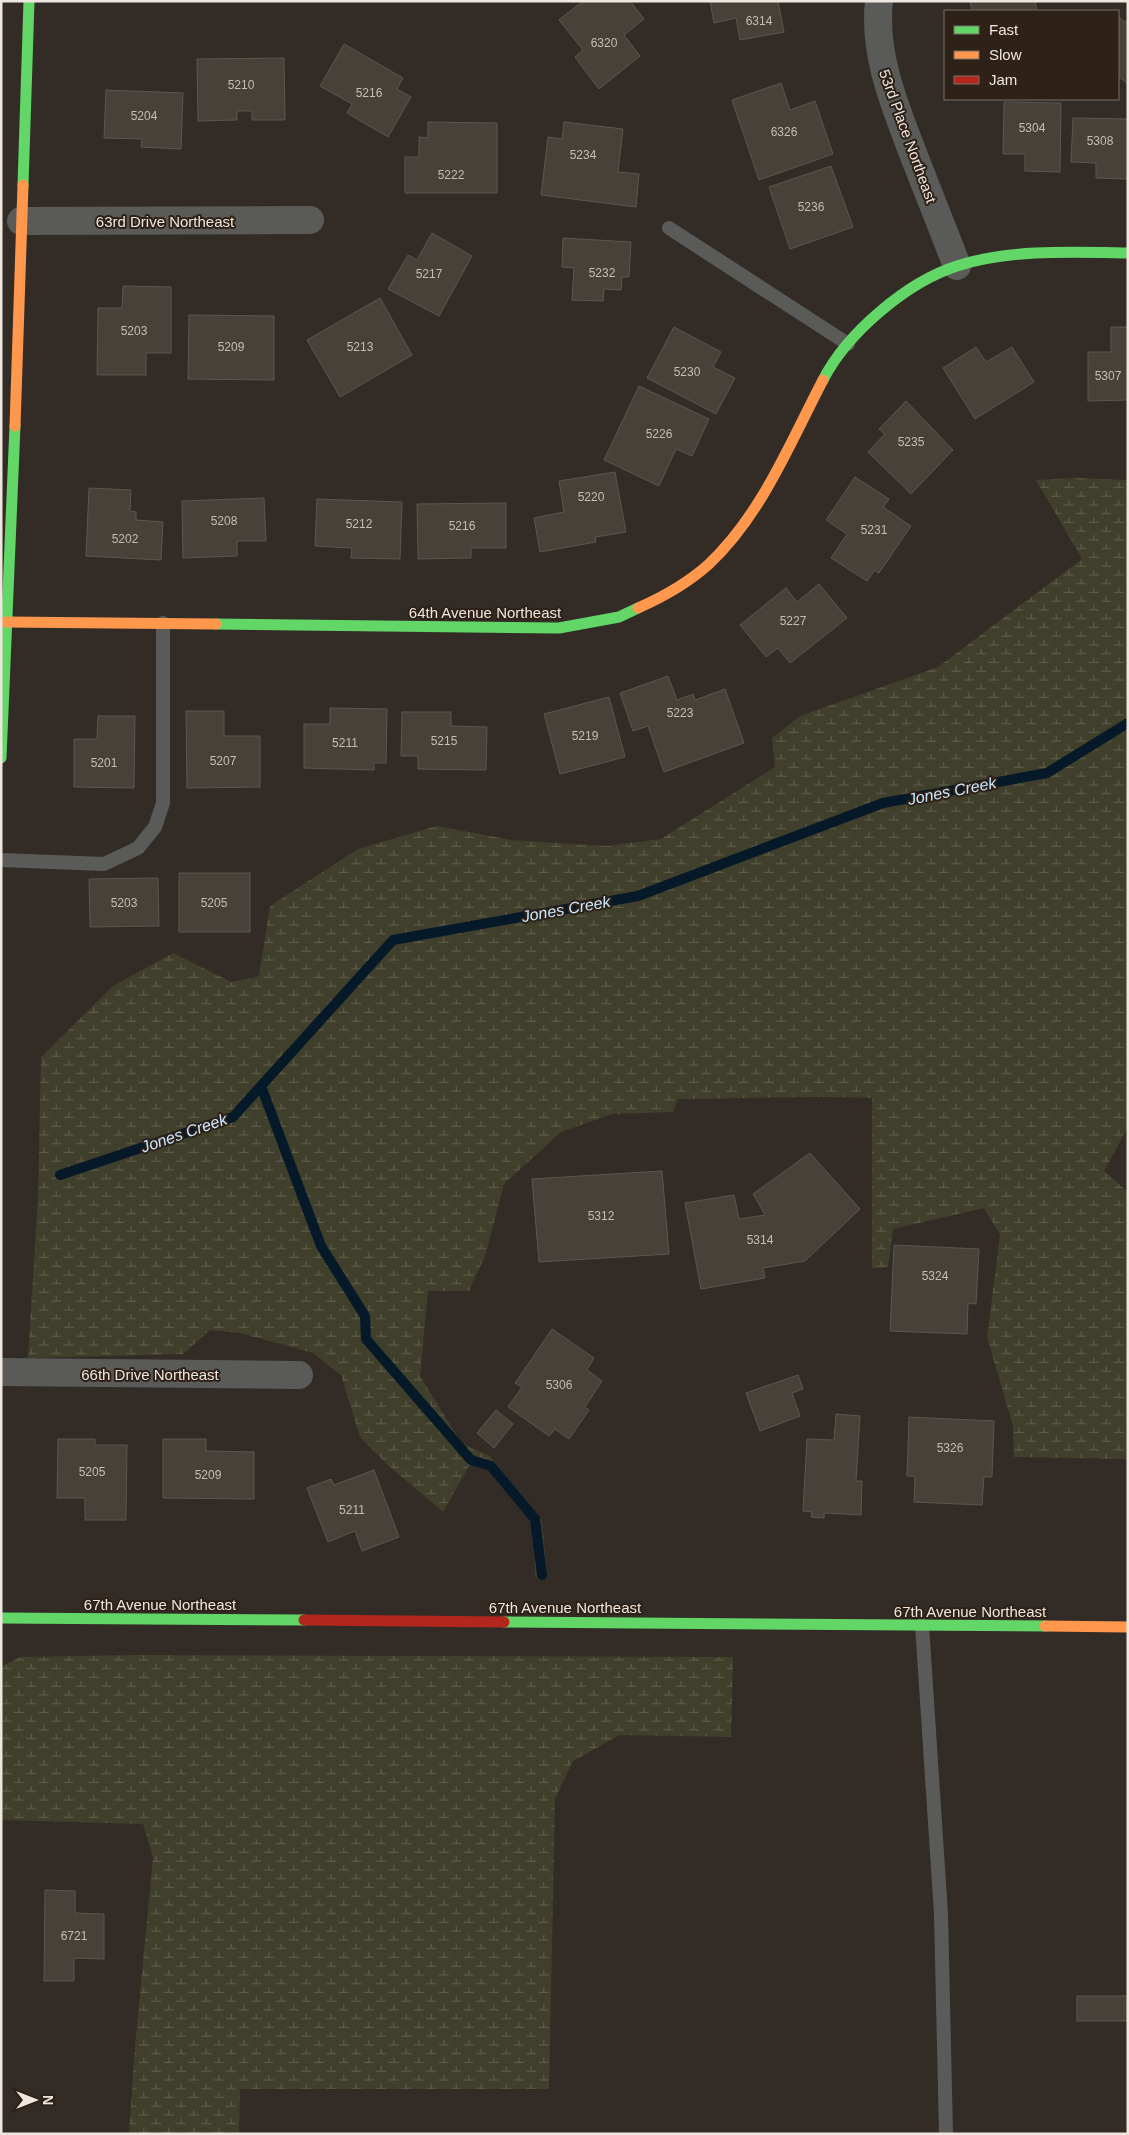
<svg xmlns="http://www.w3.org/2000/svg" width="1129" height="2135" font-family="Arial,sans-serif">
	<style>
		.wetland { fill: url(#wetland-marsh) }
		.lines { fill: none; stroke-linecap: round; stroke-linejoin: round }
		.stream { stroke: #051928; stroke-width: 10 }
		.building { fill: #48413a; stroke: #5c5651 }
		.lane { stroke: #5a5b59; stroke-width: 14 }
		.street { stroke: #5a5b59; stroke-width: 28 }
		.fast { stroke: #63d668; stroke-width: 11 }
		.slow { stroke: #ff974d; stroke-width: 11 }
		.jam { stroke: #b3261e; stroke-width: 11 }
		.labels { text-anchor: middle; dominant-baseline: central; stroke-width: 4; stroke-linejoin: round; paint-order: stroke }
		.number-label { font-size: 12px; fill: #c5bdb6 }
		.street-label { font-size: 15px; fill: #efe6df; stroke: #2e2117 }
		.water-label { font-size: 16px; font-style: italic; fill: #c8e8ff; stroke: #2e2117 }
	</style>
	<defs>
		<pattern id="wetland-marsh" width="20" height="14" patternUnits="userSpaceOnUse" patternTransform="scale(1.25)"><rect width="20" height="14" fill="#3f3f2b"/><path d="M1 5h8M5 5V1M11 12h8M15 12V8" fill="none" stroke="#5b5b49"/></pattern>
	</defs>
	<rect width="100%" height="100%" fill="#332c26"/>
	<path class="wetland" d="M1076 478 1128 480V1127L1104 1171 1128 1192V1459L1014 1457 1013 1426 987 1337 1000 1235 984 1208 893 1229 888 1267 872 1268V1098C808 1095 743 1099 678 1099L673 1112 612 1114 561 1132 504 1184 485 1256 469 1291H428L420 1376 462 1444 490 1456 542 1521 547 1578 535 1577 534 1532 525 1510 492 1470 470 1464 443 1512 389 1466 360 1437 341 1375 313 1353 240 1333 210 1330 183 1354 28 1358 38 1197 41 1057 113 986 173 953 231 982 259 976 270 906 358 849 437 826 511 840 607 846 661 839 775 767 772 738 800 716 938 667 1082 559 1036 480Z
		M135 1655 733 1657 731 1737 620 1735 573 1761 555 1799 549 2089H240L239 2134H129L135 2046 153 1857 143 1824 1 1820V1667L20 1657Z"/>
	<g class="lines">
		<path class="stream" d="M261 1086 321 1246 365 1316 366 1339 471 1460 491 1466 535 1519 542 1575
			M60 1175 233 1117 393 940 638 896 883 803 1047 773 1128 723"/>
	</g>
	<path class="building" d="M583 1H630L644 19 624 35 640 56 599 89 575 57 583 50 559 20Z
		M710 1H778L784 32 740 40 736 18 714 23Z
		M970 1H1035L1037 11H972Z
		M1118 16 1125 22 1128 19V84L1118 76Z
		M344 44 403 78 397 89 411 97 388 137 347 113 352 104 320 86Z
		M284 58 285 120H252V111H237V120L198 121 197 59Z
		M781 83 790 110 815 101 833 154 759 180 732 100Z
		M106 90 183 93 181 149 141 147 142 139 104 138Z
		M1004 102 1061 103 1060 172 1025 171V154H1003Z
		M1073 118 1128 119V179L1096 178V163L1071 162Z
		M428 122 497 123V193H405V157H419V137L428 138Z
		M564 122 623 129 618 172 639 174 636 207 541 195 548 137 562 139Z
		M831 166 853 227 790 249 769 187Z
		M432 233 472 256 439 316 388 289 408 255 417 260Z
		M563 238 631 242 629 277H622L621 290 604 289 603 301 572 300 574 268 562 267Z
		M123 286 171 287V353H146V375H97L98 308H122Z
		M380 298 412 355 340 397 307 340Z
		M189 315 274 316V380L188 379Z
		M674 327 721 352 713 367 735 378 716 414 647 378Z
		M1111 327H1128V400L1088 401V352H1111Z
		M976 347 986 362 1012 347 1034 382 975 419 943 368Z
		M639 386 709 419 692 456 676 449 659 486 604 460Z
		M906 401 953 450 911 494 868 452 885 434 879 429Z
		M615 472 626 532 595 537 596 542 540 552 534 518 564 512 559 481Z
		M855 477 889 499 883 507 911 526 879 573 875 570 867 581 831 558 847 534 826 520Z
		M89 488 131 490 130 511 136 512V520L163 522 161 560 86 556Z
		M264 498 266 541H237V556L183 558 182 501Z
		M317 499 402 502 400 559 351 558 352 548 315 546Z
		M506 503V548H471V558L418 559 417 504Z
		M819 584 847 618 790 663 778 648 766 657 740 625 786 588 797 602Z
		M668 676 677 700 693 694 695 700 725 689 744 743 664 772 648 726 633 731 620 693Z
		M609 697 625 757 560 774 544 714Z
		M330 708 387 709 386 763H374V770L304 768V724H330Z
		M186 711H224V736H260V787L187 788Z
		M402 712H451V726L487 727 486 770 418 769V756H401Z
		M98 716H135L134 788 74 787V739H97Z
		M179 873H250V932H179Z
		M158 878 159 926 90 927 89 879Z
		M810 1153 860 1209 805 1261 763 1268 765 1278 701 1289 685 1203 734 1195 739 1219 765 1215 753 1194Z
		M662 1171 669 1254 539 1262 532 1179Z
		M894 1245 979 1249 976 1304 968 1303 967 1334 890 1331Z
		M552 1329 594 1358 587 1370 602 1381 585 1407 589 1410 569 1439 555 1429 549 1436 508 1407 522 1387 515 1383Z
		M798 1375 803 1389 792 1393 800 1416 760 1431 746 1393Z
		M496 1410 513 1424 494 1448 477 1433Z
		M836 1414 860 1416 856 1481H862L861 1515 824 1513V1518L811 1517 812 1512 803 1511 807 1439 834 1440Z
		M909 1417 994 1421 992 1477H984L982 1505 914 1502 915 1476H907Z
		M58 1439H95V1445H127L126 1520H85V1498H57Z
		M163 1439H206V1451L254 1452V1499L163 1498Z
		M374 1470 399 1537 362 1551 355 1531 328 1542 307 1488 331 1479 334 1485Z
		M45 1890 75 1891V1913L104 1914V1959L74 1958V1981H44Z
		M1077 1996H1127V2021H1077Z"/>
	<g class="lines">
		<path class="lane" d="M669 228 848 344
			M1 860 104 864 138 848 155 827 163 803V623
			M922 1625 941 1914 946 2134"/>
		<path class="street" d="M879 1C873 55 895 106 914 156 928 192 943 229 957 266
			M21 221 310 220
			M1 1372 299 1375"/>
		<path class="fast" d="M23 185 29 1
			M823 380C847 333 907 282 957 266 1008 249 1075 252 1128 253
			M216 624 559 628 619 617 638 608
			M1 758 15 426
			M1 1618 304 1620
			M504 1622 1045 1626"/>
		<path class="slow" d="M15 426 23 185
			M638 608C663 597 688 583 709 564 762 514 790 443 823 380
			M6 622 216 624
			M1045 1626 1128 1627"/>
		<path class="jam" d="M304 1620 504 1622"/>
	</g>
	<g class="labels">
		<g class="number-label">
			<text x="759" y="21">6314</text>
			<text x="604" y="43">6320</text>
			<text x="241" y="85">5210</text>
			<text x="369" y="93">5216</text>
			<text x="144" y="116">5204</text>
			<text x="1032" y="128">5304</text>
			<text x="784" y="132">6326</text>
			<text x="1100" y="141">5308</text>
			<text x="583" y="155">5234</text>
			<text x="451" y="175">5222</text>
			<text x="811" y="207">5236</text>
			<text x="602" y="273">5232</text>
			<text x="429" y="274">5217</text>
			<text x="134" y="331">5203</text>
			<text x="231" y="347">5209</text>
			<text x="360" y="347">5213</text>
			<text x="687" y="372">5230</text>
			<text x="1108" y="376">5307</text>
			<text x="659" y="434">5226</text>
			<text x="911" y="442">5235</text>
			<text x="591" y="497">5220</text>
			<text x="224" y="521">5208</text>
			<text x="359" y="524">5212</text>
			<text x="462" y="526">5216</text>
			<text x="874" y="530">5231</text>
			<text x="125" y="539">5202</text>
			<text x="793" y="621">5227</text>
			<text x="680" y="713">5223</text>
			<text x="585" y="736">5219</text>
			<text x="444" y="741">5215</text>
			<text x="345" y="743">5211</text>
			<text x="223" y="761">5207</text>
			<text x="104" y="763">5201</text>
			<text x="124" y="903">5203</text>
			<text x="214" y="903">5205</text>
			<text x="601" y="1216">5312</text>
			<text x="760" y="1240">5314</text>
			<text x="935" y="1276">5324</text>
			<text x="559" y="1385">5306</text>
			<text x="950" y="1448">5326</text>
			<text x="92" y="1472">5205</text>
			<text x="208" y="1475">5209</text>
			<text x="352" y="1510">5211</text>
			<text x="74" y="1936">6721</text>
		</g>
		<g class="street-label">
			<text transform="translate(908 136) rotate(70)">53rd Place Northeast</text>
			<text x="165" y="221">63rd Drive Northeast</text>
			<text x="485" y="612">64th Avenue Northeast</text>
			<text x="150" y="1374">66th Drive Northeast</text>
			<text x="160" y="1604">67th Avenue Northeast</text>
			<text x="565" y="1607">67th Avenue Northeast</text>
			<text x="970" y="1611">67th Avenue Northeast</text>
		</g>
		<g class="water-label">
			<text transform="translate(952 791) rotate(-11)">Jones Creek</text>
			<text transform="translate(566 909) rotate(-10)">Jones Creek</text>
			<text transform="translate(184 1133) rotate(-19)">Jones Creek</text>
		</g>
	</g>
	<rect width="1129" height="2135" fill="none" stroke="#efe6df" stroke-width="5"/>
	<rect x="944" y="10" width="175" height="90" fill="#2e2117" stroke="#7b7067"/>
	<rect x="954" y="26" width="25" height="8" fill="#63d668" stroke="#7b7067"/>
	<text x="989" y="35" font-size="15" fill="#efe6df">Fast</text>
	<rect x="954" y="51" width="25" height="8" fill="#ff974d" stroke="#7b7067"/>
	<text x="989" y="60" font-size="15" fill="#efe6df">Slow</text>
	<rect x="954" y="76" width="25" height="8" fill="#b3261e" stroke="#7b7067"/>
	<text x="989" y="85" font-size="15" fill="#efe6df">Jam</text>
	<g transform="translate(35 2100) rotate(90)" stroke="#2e2117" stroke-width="4" paint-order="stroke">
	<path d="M0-4L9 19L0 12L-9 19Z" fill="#efe6df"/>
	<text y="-8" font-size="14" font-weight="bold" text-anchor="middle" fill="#efe6df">N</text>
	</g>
</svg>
